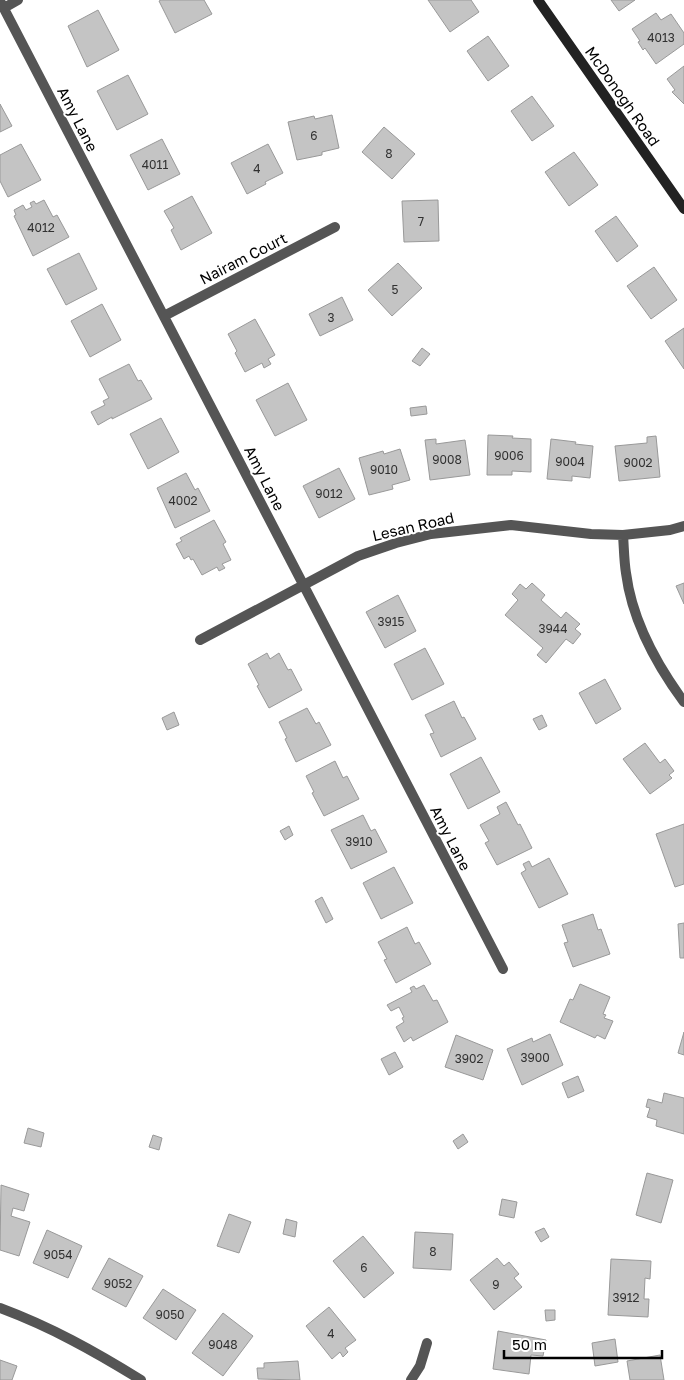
<svg xmlns="http://www.w3.org/2000/svg" width="684" height="1380" font-family="'Golos Text',sans-serif">
	<style>
		.building { fill: #c4c4c4; stroke: #999 }
		.lines { fill: none; stroke-linecap: round; stroke-linejoin: round }
		.street { stroke: #555; stroke-width: 10 }
		.secondary { stroke: #222; stroke-width: 10 }
		.labels { text-anchor: middle; dominant-baseline: central; stroke-width: 4; stroke-linejoin: round; paint-order: stroke }
		.number-label { font-size: 12px; fill: #313131 }
		.street-label { font-size: 15px; fill: #000; stroke: #fff }
	</style>
	<rect width="100%" height="100%" fill="#fff"/>
	<path class="building" d="M161 0H204L212 14 175 33 159 1Z
		M428 0H471L479 12 450 32Z
		M611 0H635L619 11Z
		M98 10 119 50 87 67 68 26Z
		M656 13 661 20 671 14 684 33V44L656 64 645 48 643 50 638 42 640 41 632 29Z
		M488 36 509 66 488 81 467 51Z
		M684 66V104L672 92 675 90 667 79Z
		M128 75 148 114 117 130 97 91Z
		M532 96 554 126 532 141 511 111Z
		M0 104 12 126 0 132Z
		M332 115 339 148 322 152V155L297 160 288 122 314 116 315 119Z
		M384 127 415 154 392 179 362 152Z
		M162 139 180 174 148 190 130 155Z
		M21 144 41 180 8 197 0 181V155Z
		M268 144 283 173 265 182 266 184 247 194 231 163Z
		M574 152 598 185 569 206 545 172Z
		M192 196 212 233 181 250 171 230 174 228 164 211Z
		M44 200 53 217 57 215 69 237 33 256 14 216 16 215 14 210 23 205 26 210 32 207 30 203 34 201 36 204Z
		M438 200 439 241 404 242 402 201Z
		M616 216 638 246 617 262 595 231Z
		M79 253 97 289 66 305 47 269Z
		M398 263 422 288 392 316 368 290Z
		M654 267 677 300 651 319 627 286Z
		M342 297 353 320 320 336 309 314Z
		M102 304 121 340 90 357 71 321Z
		M255 319 275 355 268 359 271 364 264 368 262 363 245 372 235 353 237 351 228 334Z
		M684 328V369L665 341Z
		M422 348 430 354 420 366 412 361Z
		M129 364 138 381 141 380 152 399 112 419V417L98 425 91 412 105 405 103 401 109 398 99 379Z
		M288 383 307 420 275 436 256 400Z
		M426 406 427 414 411 416 410 408Z
		M161 418 179 452 148 469 130 434Z
		M488 435 513 436 512 438 531 439V472L512 471V475H487Z
		M656 436 660 477 619 481 615 446 647 443V437Z
		M436 439V444L465 440 470 475 430 480 425 440Z
		M551 439 576 442 575 444 593 446 590 478 572 476V481L547 479Z
		M400 449 410 480 392 485 393 489 369 495 359 458 383 451 384 454Z
		M339 468 355 499 319 518 303 486Z
		M186 473 195 490 198 488 210 511 175 528 157 488Z
		M214 520 226 542 223 544 231 560 222 564 225 568 219 571 217 567 202 575 193 559 191 560 189 556 184 559 176 544 182 541 180 538Z
		M532 583 545 595 541 600 561 618 566 612 580 624 575 629 581 634 573 644 566 639 546 663 537 655 543 648 505 615 518 600 512 594 520 584 526 589Z
		M684 583V604L676 586Z
		M398 595 416 631 385 648 366 612Z
		M425 648 444 684 412 700 394 664Z
		M267 653 270 659 279 653 288 670 291 669 302 690 269 708 257 686 259 685 248 664Z
		M605 679 621 709 596 724 579 693Z
		M454 701 462 718 464 717 476 739 441 757 430 734 434 733 425 715Z
		M307 708 316 724 319 722 331 745 296 762 285 739 287 738 279 722Z
		M174 712 179 725 167 730 162 718Z
		M542 715 547 726 539 730 533 719Z
		M645 743 660 763 665 759 674 771 669 775 672 778 650 794 623 759Z
		M481 757 500 792 468 809 450 774Z
		M335 761 343 778 347 776 359 799 324 816 312 793 314 792 306 776Z
		M506 802 518 825 520 824 532 848 497 865 485 843 489 841 480 825 500 814 497 807Z
		M363 815 371 831 375 829 387 852 351 869 331 830Z
		M684 824V884L675 887 656 834Z
		M289 826 293 835 285 840 280 831Z
		M549 858 568 894 539 908 521 873 526 870 523 864 529 861 532 867Z
		M394 867 413 903 381 919 363 883Z
		M322 897 333 919 326 923 315 901Z
		M593 914 598 930 601 929 610 954 573 967 564 943 568 942 562 925Z
		M684 923V958H680L678 924Z
		M407 927 415 944 419 942 431 964 396 983 384 960 387 959 378 942Z
		M580 984 610 997 603 1014 606 1015 604 1018 613 1021 605 1039 597 1035 595 1038 560 1022 570 999 573 1000Z
		M424 985 433 1001 437 1000 448 1022 413 1041 411 1037 404 1042 396 1027 404 1022 402 1018 404 1017 399 1007 391 1011 387 1005 412 992 410 988 414 986 416 989Z
		M684 1032V1055L678 1053Z
		M550 1034 563 1065 522 1085 507 1049 532 1038 533 1042Z
		M456 1035 493 1050 483 1080 445 1067Z
		M395 1052 403 1067 389 1075 381 1059Z
		M578 1076 584 1091 568 1098 562 1083Z
		M664 1093 684 1098V1134L656 1126 657 1120 647 1117 650 1108 646 1107 648 1099 662 1103Z
		M28 1128 44 1133 41 1147 24 1143Z
		M463 1134 468 1142 458 1149 453 1141Z
		M153 1135 162 1138 159 1150 149 1147Z
		M647 1173 673 1180 661 1223 636 1215Z
		M1 1185 29 1194 24 1211 13 1208 11 1216 30 1222 19 1256 0 1250Z
		M502 1199 517 1202 514 1218 499 1215Z
		M229 1214 251 1222 239 1253 217 1246Z
		M286 1219 297 1222 295 1237 283 1234Z
		M544 1228 549 1237 541 1242 535 1232Z
		M47 1230 82 1246 68 1278 33 1263Z
		M415 1232 453 1234 451 1270 413 1268Z
		M363 1236 394 1273 364 1298 333 1261Z
		M109 1258 143 1276 126 1307 92 1289Z
		M497 1258 504 1266 509 1262 519 1274 514 1278 522 1287 494 1310 470 1280Z
		M611 1259 651 1261 650 1279 645 1278 644 1299H649L648 1317 608 1315Z
		M163 1289 196 1310 176 1340 143 1318Z
		M329 1307 356 1340 345 1348 348 1352 343 1357 340 1352 332 1359 306 1326Z
		M545 1310H555V1320L546 1321Z
		M223 1313 253 1336 223 1376 192 1353Z
		M498 1331 546 1340 543 1356 531 1355 529 1374 493 1369Z
		M615 1339 618 1362 595 1366 592 1343Z
		M660 1355 664 1380H630L627 1361Z
		M0 1360 17 1366 12 1380H0Z
		M298 1361 300 1380 258 1379 257 1368H264V1363Z"/>
	<g class="lines">
		<path class="street" d="M0 1 503 969
			M4 8 18 0
			M164 316 335 227
			M623 535C624 548 624 561 626 573 632 620 656 664 684 702
			M200 640 358 556 396 543 431 534 511 525 591 534 623 535 670 530 684 526
			M0 1308C51 1327 94 1351 141 1380
			M411 1380 420 1366 427 1343"/>
		<path class="secondary" d="M538 0 684 209"/>
	</g>
	<g class="labels">
		<g class="number-label">
			<text x="661" y="37">4013</text>
			<text x="314" y="135">6</text>
			<text x="389" y="153">8</text>
			<text x="155" y="164">4011</text>
			<text x="257" y="168">4</text>
			<text x="421" y="221">7</text>
			<text x="41" y="227">4012</text>
			<text x="395" y="289">5</text>
			<text x="331" y="317">3</text>
			<text x="509" y="455">9006</text>
			<text x="447" y="459">9008</text>
			<text x="570" y="461">9004</text>
			<text x="638" y="462">9002</text>
			<text x="384" y="469">9010</text>
			<text x="329" y="493">9012</text>
			<text x="183" y="500">4002</text>
			<text x="391" y="621">3915</text>
			<text x="553" y="628">3944</text>
			<text x="359" y="841">3910</text>
			<text x="535" y="1057">3900</text>
			<text x="469" y="1058">3902</text>
			<text x="433" y="1251">8</text>
			<text x="58" y="1254">9054</text>
			<text x="364" y="1267">6</text>
			<text x="118" y="1283">9052</text>
			<text x="496" y="1284">9</text>
			<text x="626" y="1297">3912</text>
			<text x="170" y="1314">9050</text>
			<text x="331" y="1333">4</text>
			<text x="223" y="1344">9048</text>
		</g>
		<g class="street-label">
			<text transform="translate(623 96) rotate(55)">McDonogh Road</text>
			<text transform="translate(78 119) rotate(63)">Amy Lane</text>
			<text transform="translate(243 258) rotate(-27)">Nairam Court</text>
			<text transform="translate(265 478) rotate(63)">Amy Lane</text>
			<text transform="translate(413 526) rotate(-13)">Lesan Road</text>
			<text transform="translate(451 838) rotate(63)">Amy Lane</text>
		</g>
	</g>
	<path d="M504 1350v8h158v-8" fill="none" stroke="#000000" stroke-width="2.5"/>
	<text x="512" y="1350" font-size="15" fill="#000000" stroke="#ffffff" stroke-width="4" paint-order="stroke">50 m</text>
</svg>
